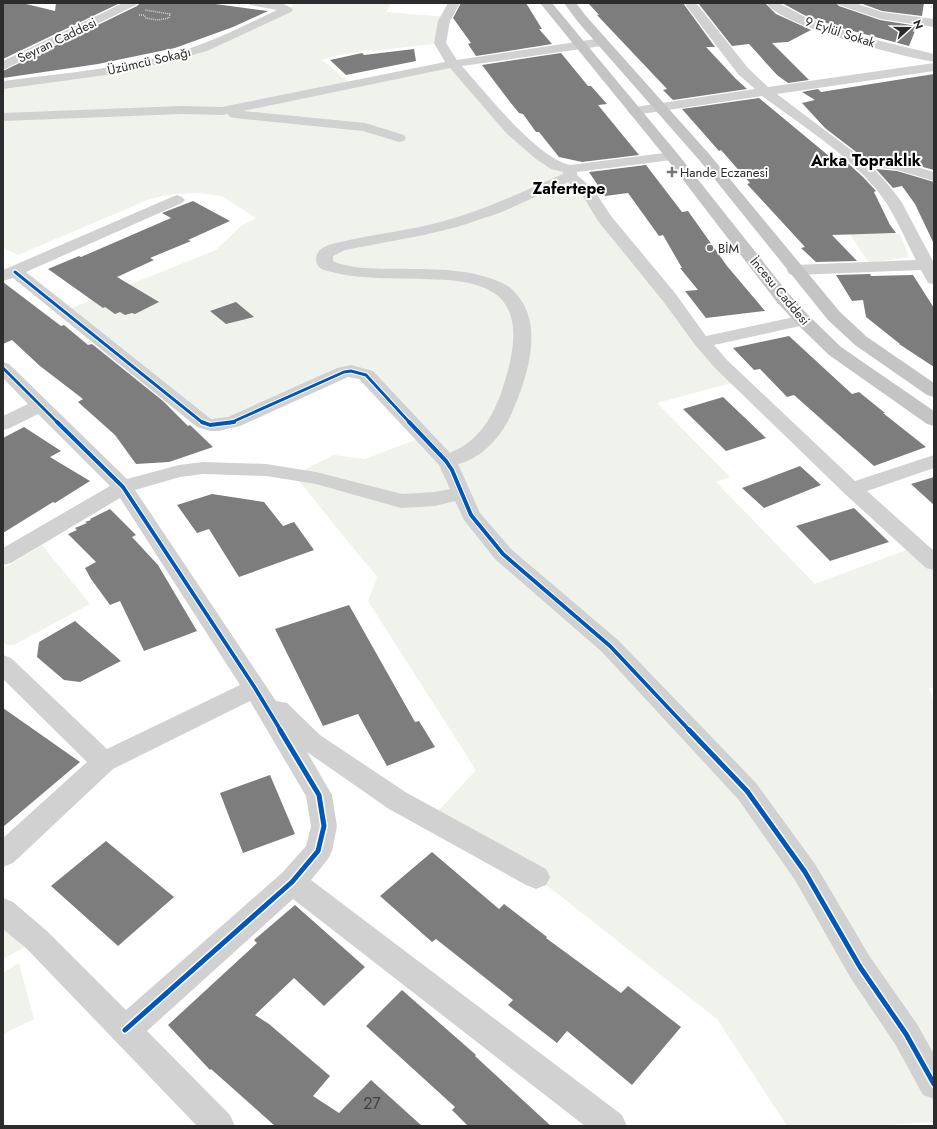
<svg xmlns="http://www.w3.org/2000/svg" width="937" height="1129" font-family="Jost,sans-serif">
	<style>
		.green { fill: #eff3eb }
		.building { fill: #7d7d7d }
		.lines { fill: none; stroke-linecap: round; stroke-linejoin: round }
		.path { stroke: #d1d1d1; stroke-width: 1.5; stroke-dasharray: 1 1; stroke-linecap: butt }
		.minor { fill: #d1d1d1; fill-rule: evenodd }
		.major { fill: #c4c4c4; fill-rule: evenodd }
		.cycleway-far2-casing { stroke: #fff; stroke-width: 5 }
		.cycleway-far1-casing { stroke: #fff; stroke-width: 6 }
		.cycleway-casing { stroke: #fff; stroke-width: 8 }
		.cycleway-far2 { stroke: #0057b8; stroke-width: 3 }
		.cycleway-far1 { stroke: #0057b8; stroke-width: 4 }
		.cycleway { stroke: #0057b8; stroke-width: 5 }
		.poi-dot { fill: #767676; stroke: #fff; stroke-width: 1.5 }
		.labels { text-anchor: middle; dominant-baseline: central; stroke-width: 4; stroke-linejoin: round; paint-order: stroke }
		.far-street-label { font-size: 13px; fill: #2c2c2c; stroke: #fff }
		.far-poi-label { font-size: 13px; fill: #2c2c2c; stroke: #fff; text-anchor: start }
		.far-district-label { font-size: 16px; font-weight: bold; fill: #000; stroke: #fff }
		.near-number-label { font-size: 16px; fill: #404040 }
	</style>
	<rect width="100%" height="100%" fill="#fff"/>
	<path class="green" d="M295 3H391L386 12 446 17 440 43 373 51 372 50 333 56 322 60 353 85 453 64 512 131 570 169 739 381 657 403 730 477 716 482 815 584 909 549 934 570V688H929L934 703V1122L870 1126H787L717 1019 536 877 431 819 476 770 368 601 377 577 294 475 334 455 365 459 423 437 351 371 218 425 64 311 216 250 241 226 256 218 222 196 198 193 173 194 150 199 18 255 3 248V85L106 71 203 48 287 10Z
		M850 234H900L909 257 869 263Z
		M42 545 90 604 14 645H7L3 642V569Z
		M3 911 37 940 3 959Z
		M19 963 34 1019 3 1034V973Z"/>
	<path class="building" d="M3 3H22L55 11 56 3H120L3 59Z
		M140 3H208L268 11 233 27 175 48 98 64 3 78V71L137 6Z
		M461 3H526L542 29H539L552 44 476 56 468 44 471 43 453 18Z
		M607 3H683L715 47H706L736 79 747 89 673 100 663 90 667 89 597 15H599L589 4Z
		M698 3H765L776 14 811 30 788 42 772 43 809 80 788 83 777 75 749 44 732 46Z
		M782 3H836L839 6 880 20 917 26 909 46 838 27 804 15Z
		M860 3H924L922 16 882 11Z
		M414 49 416 61 346 75 330 60 362 53 364 55Z
		M561 53 588 86H591L607 104 598 105 639 155 582 162 559 157 539 132H536L523 114 519 113 510 102 482 65Z
		M934 74V170L897 160 864 158 825 128 802 103 815 100 802 92 818 89 821 92Z
		M759 98 835 161 840 156 863 177 876 191 874 192 890 225 896 233 832 235 857 261 816 262 801 248 805 247 747 184 750 183 721 150 719 151 682 109Z
		M646 165 682 212 688 211 727 266 765 311 706 318 685 291 698 290 680 268H682L663 235 659 236 628 193 605 196 589 172Z
		M876 169 897 171 934 182V244L915 204 902 186 893 188Z
		M193 201 230 221 188 240 191 241 150 258 154 260 117 277 159 302 135 314 132 313 125 315 120 312 115 314 105 307 103 308 48 269 79 256 81 257 171 218 162 213Z
		M870 274 871 276 913 275 934 308V367L899 344H900L866 317 863 300 852 301 836 275Z
		M3 282 61 326 64 325 88 345 92 344 163 401 188 426 190 425 213 447 169 462 136 464 115 435 78 402 83 399 40 366 12 340 3 344Z
		M236 302 254 317 226 324 210 311Z
		M789 336 852 394 859 392 885 413H883L926 447 874 466 794 395 787 397 760 369 754 370 733 348Z
		M723 397 766 438 726 451 683 409Z
		M24 427 61 451 50 457 90 481 55 503 53 502 3 533V438Z
		M800 466 821 485 764 508 742 488Z
		M934 477V505L911 484Z
		M212 494 264 502 283 526 294 522 314 550 239 577 209 529 197 533 177 505Z
		M854 508 889 542 830 561 796 526Z
		M110 509 136 535 132 537 158 565 197 631 144 651 120 601 110 605 91 579 85 568 96 562 68 534 77 530 75 528 87 523 85 522 91 520 90 519Z
		M349 605 415 722 419 721 435 747 387 766 358 714 323 726 275 629Z
		M75 621 121 661 80 682 64 680 37 657 39 642Z
		M3 708 80 762 3 827Z
		M270 775 295 834 243 853 220 793Z
		M106 841 174 897 118 946 51 886Z
		M432 852 499 909 504 904 547 937 546 938 621 993 628 986 681 1027 632 1085 567 1031 557 1043 508 1005 513 1000 436 939 432 942 380 896Z
		M295 905 365 967 324 1006 294 978 255 1015 269 1024 330 1076 313 1096 339 1113 371 1080 422 1126H275L211 1069 210 1070 168 1025 257 943 254 940Z
		M402 990 476 1055 475 1056 551 1126H468L452 1110 455 1107 366 1026Z"/>
	<g class="lines">
		<path class="path" d="M931 8 932 3
			M139 15H144L146 18 157 20 169 18 170 14 145 10"/>
		<path class="minor" d="M123 3H138L136 5 3 70V61Z
			M248 3C261 3 285 0 293 10L291 12 207 51 163 63 106 75 3 89V81C66 73 139 67 199 45 225 36 251 22 277 10L250 5Z
			M448 3H460L450 21 446 43 457 60 602 38 606 39 608 42 606 45 602 46 462 66C486 93 536 157 570 165L672 152 677 153 679 156 677 159 672 160 577 172V175L594 190 611 216 675 293 706 336 803 315 809 316 812 320 809 324 714 345 727 360 855 481 934 455V468L867 491 934 551V570L926 568 845 494 715 368 696 346 663 301 598 221 583 196 568 182 502 212 457 227 424 235 345 250 333 256V261C354 271 388 268 411 269 442 269 478 270 506 285 512 288 517 294 521 300 542 331 527 376 514 408 504 433 485 457 458 464L480 513 511 549 618 640 756 783 815 864 870 957 917 1024 934 1054V1099L923 1095 895 1044 850 977 795 880 738 799 602 652 495 559 464 520 455 501 435 506 401 508 316 484 266 476 203 474 180 477 135 490 276 701 287 703 320 735 407 793 546 869 550 877 546 885 536 889 526 885 389 809 307 752 332 795 337 826 332 851 328 859 311 880 622 1115 627 1126H585L293 899 147 1031 230 1115 235 1126H197L27 949 3 929V898L13 902 47 931 126 1010 282 873 306 846 311 826 306 796 250 701 113 769 13 863 3 867V838L87 762 3 679V655L11 658 107 749 240 685 120 498 11 563 3 565V548L110 486 38 414 10 428 3 430V416L28 404 3 378V362L9 364 127 479 179 465 203 462 266 464 316 472 402 494 435 492 450 489 439 465 359 379 348 377 240 426 218 431H210L197 427 13 278 3 281V270L172 197 177 195 182 197 185 200 182 203 26 272 211 419 228 417 337 368 351 365 373 371 450 453C479 441 494 416 503 387 552 240 415 294 332 272 326 271 317 269 316 261 315 249 327 245 336 243 372 234 408 231 444 221 485 210 524 191 563 174V172L551 169 536 159 507 134 450 68 243 111 365 123 404 135 406 138 404 141 399 142 363 131 235 118 230 117 228 114 222 115 182 114 3 121V113L182 106 222 107 445 62 434 43 438 21Z
			M684 3H696L748 68 768 87 934 63V71L777 94 863 159 897 161 934 172V181L897 170 872 167 886 182 901 201 934 263V284L928 283 921 270 795 275 789 274 787 270 789 266 795 265 916 260C904 237 893 209 876 189 845 152 801 125 762 96L635 115 630 114 628 111 630 108 635 107 755 89 738 74Z
			M766 3H779L803 16 864 37 934 54V62C902 56 784 28 766 3Z
			M837 3H855L882 12 934 19V27L880 19 839 5Z"/>
		<path class="major" d="M540 3H552L677 153 788 293 809 316 841 347 934 411V426L927 424 829 355 797 324 776 301 667 159Z
			M564 3H576L586 16 710 155 840 312 867 337 934 383V397L927 395 855 345 828 320 700 161 578 22Z"/>
		<g class="cycleway-far2-casing">
			<path id="cycleway-far2" d="M15 272 203 423
				M3 368 58 423
				M230 423 344 372 351 371 366 375 410 423"/>
		</g>
		<g class="cycleway-far1-casing">
			<path id="cycleway-far1" d="M57 422 123 487 255 688 281 731
				M202 422 210 425 234 422
				M409 422 446 461 452 470 471 515 503 554 610 646 690 731"/>
		</g>
		<g class="cycleway-casing">
			<path id="cycleway" d="M689 730 747 791 805 872 860 967 906 1034 934 1084
				M125 1030 292 882 318 851 324 826 319 795 280 730"/>
		</g>
		<use href="#cycleway-far2" class="cycleway-far2"/>
		<use href="#cycleway-far1" class="cycleway-far1"/>
		<use href="#cycleway" class="cycleway"/>
	</g>
	<g class="poi-dot">
		<path d="M670 166h4v4h4v4h-4v4h-4v-4h-4v-4h4z"/>
		<circle cx="710" cy="248" r="4"/>
	</g>
	<g class="labels">
		<g class="far-street-label">
			<text transform="translate(840 32) rotate(18)">9 Eylül Sokak</text>
			<text transform="translate(57 40) rotate(-26)">Seyran Caddesi</text>
			<text transform="translate(149 61) rotate(-13)">Üzümcü Sokağı</text>
			<text transform="translate(780 291) rotate(50)">İncesu Caddesi</text>
		</g>
		<g class="far-poi-label">
			<text x="680" y="172">Hande Eczanesi</text>
			<text x="718" y="248">BİM</text>
		</g>
		<g class="far-district-label">
			<text x="866" y="160">Arka Topraklık</text>
			<text x="569" y="188">Zafertepe</text>
		</g>
		<g class="near-number-label">
			<text x="372" y="1103">27</text>
		</g>
	</g>
	<rect width="937" height="1129" fill="none" stroke="#2c2c2c" stroke-width="8"/>
	<g transform="translate(909 28) rotate(69)" stroke="#ffffff" stroke-width="3" paint-order="stroke">
	<path d="M0-3L7 15L0 10L-7 15Z" fill="#2c2c2c"/>
	<text y="-6" font-size="11" font-weight="bold" text-anchor="middle" fill="#2c2c2c">N</text>
	</g>
</svg>
